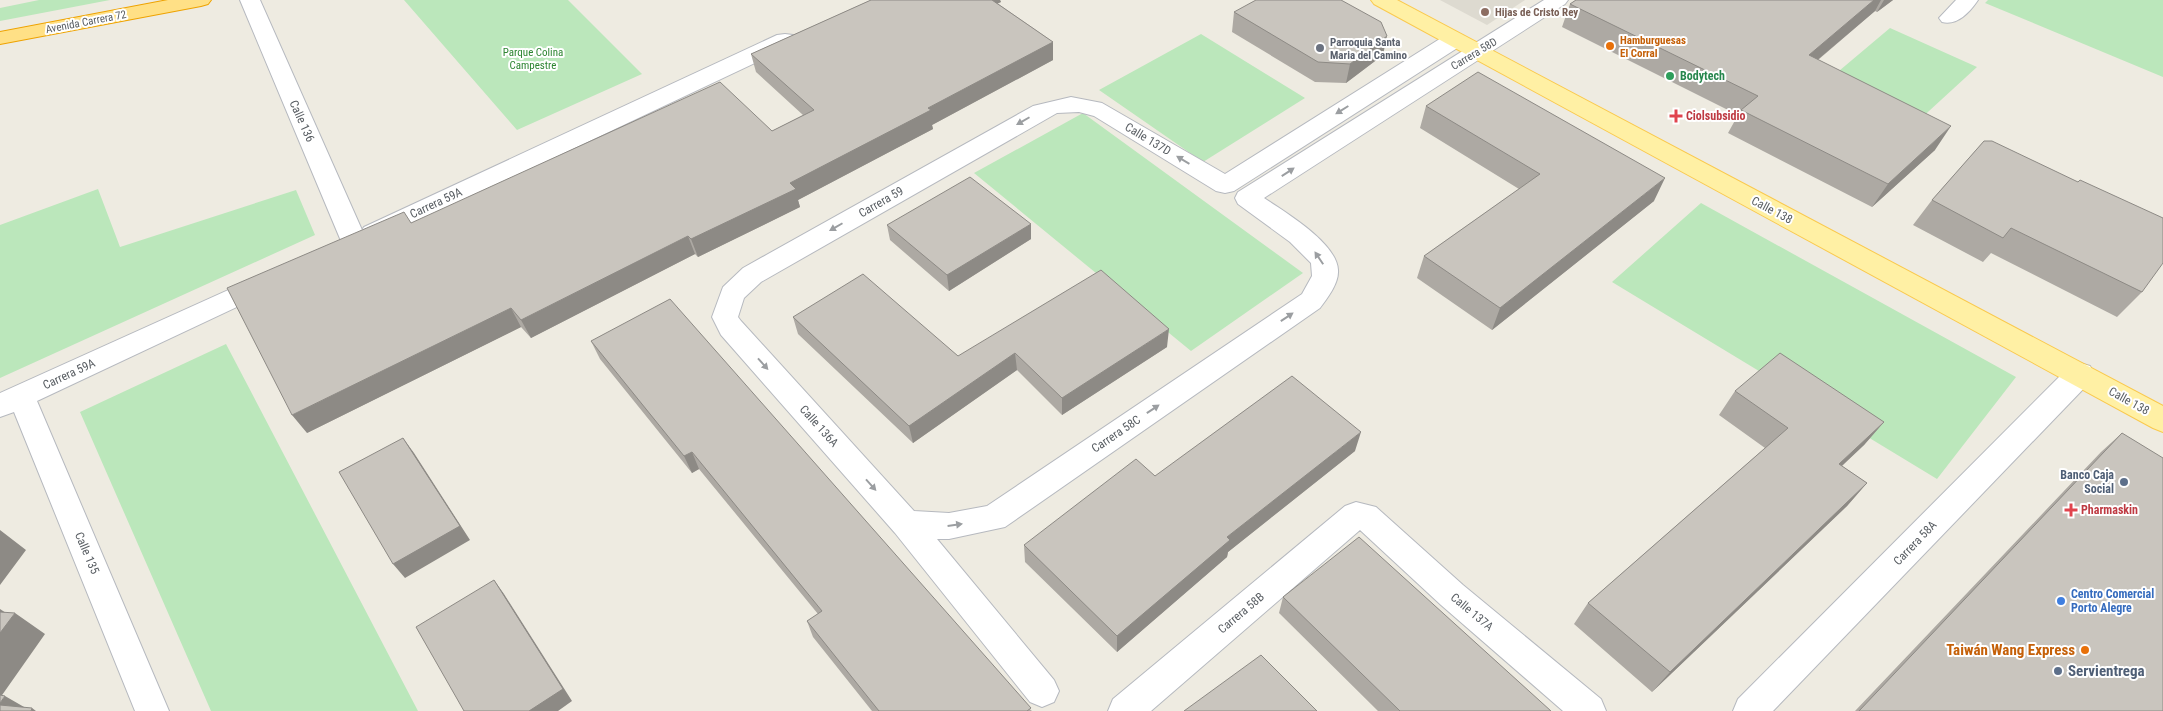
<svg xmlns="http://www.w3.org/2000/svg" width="2163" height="711" font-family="'Roboto Condensed',sans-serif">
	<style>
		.education { fill: #dddad0 }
		.green { fill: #bbe7bb }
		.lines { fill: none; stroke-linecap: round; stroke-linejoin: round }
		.minor-casing { stroke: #b6b9bf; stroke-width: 2 }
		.major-casing { stroke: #fac94d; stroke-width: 2 }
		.highway-casing { stroke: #eea200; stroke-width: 2 }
		.minor { fill: #fff; fill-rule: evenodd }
		.major { fill: #fff0a4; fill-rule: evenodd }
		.highway { fill: #ffe086; fill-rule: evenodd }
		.wall { fill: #ada9a3 }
		.shaded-wall { fill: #8d8a85 }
		.building { fill: #c9c5be; stroke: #8d8a85 }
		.oneway { fill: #9b9ea1 }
		.education-dot { fill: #8d6e63; stroke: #fff; stroke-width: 2 }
		.food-dot { fill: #e8710a; stroke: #fff; stroke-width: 2 }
		.worship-dot { fill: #6b7280; stroke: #fff; stroke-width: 2 }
		.leisure-dot { fill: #2e9e5b; stroke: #fff; stroke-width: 2 }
		.health-dot { fill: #e0444e; stroke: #fff; stroke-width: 2 }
		.service-dot { fill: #5c6f8a; stroke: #fff; stroke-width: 2 }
		.shop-dot { fill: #3f7fe0; stroke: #fff; stroke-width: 2 }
		.labels { text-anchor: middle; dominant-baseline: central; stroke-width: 4; stroke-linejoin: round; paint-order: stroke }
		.far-education-label { font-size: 11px; font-weight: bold; fill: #785e54; stroke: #fff; text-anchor: start }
		.far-street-label { font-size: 11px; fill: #595e63; stroke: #fff }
		.far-food-label { font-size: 11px; font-weight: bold; fill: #c56008; stroke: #fff; text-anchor: start }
		.far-worship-label { font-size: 11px; font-weight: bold; fill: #5b616d; stroke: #fff; text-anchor: start }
		.far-park-label { font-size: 11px; fill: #2e8532; stroke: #fff }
		.leisure-label { font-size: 12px; font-weight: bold; fill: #27864d; stroke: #fff; text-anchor: start }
		.health-label { font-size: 12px; font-weight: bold; fill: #be3a42; stroke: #fff; text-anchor: start }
		.street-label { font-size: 12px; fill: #595e63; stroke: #fff }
		.service-label { font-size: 12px; font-weight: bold; fill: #4e5e75; stroke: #fff; text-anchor: end }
		.shop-label { font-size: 12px; font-weight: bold; fill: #366cbe; stroke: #fff; text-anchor: start }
		.near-food-label { font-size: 15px; font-weight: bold; fill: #c56008; stroke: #fff; text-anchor: end }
		.near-service-label { font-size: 15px; font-weight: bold; fill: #4e5e75; stroke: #fff; text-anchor: start }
	</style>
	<rect width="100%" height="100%" fill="#eeebe1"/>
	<path class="education" d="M1440 0H1525L1487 25Z"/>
	<path class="green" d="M39 0H110L0 21V8Z
		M404 0H568L642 74 517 130Z
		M1988 0H2163V77L1985 3Z
		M1890 28 1977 67 1917 122 1833 76Z
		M1201 34 1305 98 1203 162 1099 90Z
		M1083 113 1303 273 1191 351 974 173Z
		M98 189 120 247 296 190 315 235 0 378V225Z
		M1701 203 2016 377 1937 479 1612 282Z
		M226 344 418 711H211L80 412Z"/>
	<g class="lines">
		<g class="minor-casing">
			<path id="minor" d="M240 0H260L362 230 364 227 777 35 785 34 793 35 796 40 793 45 382 239 373 242 366 240 363 247 354 250 345 247 341 241Z
				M1544 0H1568L1565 4 1264 198C1285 212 1337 243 1338 270 1339 283 1328 297 1320 308L1005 527 949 539H937L1054 680 1059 691 1054 702 1042 707 1030 702 895 533 721 335 712 317 723 287 743 268 1033 106 1071 97 1102 103 1225 174 1446 35 1454 34 1462 35 1465 40 1462 45 1234 191 1225 193 1216 191 1094 116 1079 112 1057 113 761 282 744 298 738 317 741 321 914 511 949 513 987 506 1302 294 1312 276 1311 263 1290 242 1238 204 1235 198 1238 192Z
				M1956 0H1978C1970 12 1957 26 1942 22L1939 18Z
				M266 273 275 275 279 282 275 289 37 401 169 711H135L14 412 0 417V393Z
				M2080 363 2090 366 2094 374 2090 382 1773 711H1733L1738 699 2070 366Z
				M1356 502 1376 507 1463 585 1601 699 1606 711H1563L1441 605 1360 530 1151 711H1108L1113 699 1345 506Z"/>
		</g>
		<g class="major-casing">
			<path id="major" d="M1371 0H1397L2163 406V432L2153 428 1374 4Z"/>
		</g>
		<g class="highway-casing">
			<path id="highway" d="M168 0H211L208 4 201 6 0 44V32Z"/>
		</g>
		<use href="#minor" class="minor"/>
		<use href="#major" class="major"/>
		<use href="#highway" class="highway"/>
	</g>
	<path class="wall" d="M871 0H1000L1001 2 997 3 1053 42V60L932 125 933 129 798 200 800 207 698 257 695 254 531 338 521 327 307 433 411 223 772 131 803 115 756 72 751 54Z
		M1576 0H1893L1877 12 1875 11 1818 60 1935 150 1872 207 1728 133 1738 115 1562 27 1570 4Z
		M1234 12 1383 55 1346 83 1315 82 1232 32Z
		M1426 106 1654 201 1492 330 1417 278 1424 256 1519 189 1420 128Z
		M1984 141 2142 292 2117 317 1991 253 1983 262 1913 225 1932 200Z
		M1031 224V239L949 291 890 240 887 225Z
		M793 317 958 356 1167 347 1062 415 1017 370 913 443 798 334Z
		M591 341 1032 711H872L813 637 807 621 818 614 699 469 692 473 600 359Z
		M1735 391 1884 422 1864 445 1842 466 1867 483 1847 506 1652 692 1574 624 1588 603 1765 448 1719 415Z
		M2122 433 2163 711H1855L2101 452Z
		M1355 451 1228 552 1227 557 1117 652 1025 562 1024 545 1155 476Z
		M1283 597 1551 711H1378L1279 613Z"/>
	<path class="shaded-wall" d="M981 0H1000L1001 2 982 11Z
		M1874 0H1881L1875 11 1796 78 1809 55Z
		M1884 0H1893L1877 12Z
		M1387 36 1383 55 1346 83 1350 64Z
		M1053 42V60L932 125 933 129 798 200 800 207 698 257 691 239 790 183 928 108Z
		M1951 126 1935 150 1872 207 1888 184Z
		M1665 178 1654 201 1492 330 1500 308Z
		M1031 224V239L949 291 947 275Z
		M688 236 695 254 531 338 521 320Z
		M511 308 521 327 307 433 292 415Z
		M1169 329 1167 347 1062 415V398Z
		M1015 353 1017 370 913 443 909 426Z
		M1884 422 1864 445 1819 487 1839 464Z
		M1361 432 1355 451 1228 552 1227 557 1117 652V636L1227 537Z
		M403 438 414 453 470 540 405 578 393 564Z
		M692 452 699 469 692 473 684 456Z
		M1867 483 1847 506 1652 692 1670 672Z
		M0 530 26 550 0 585Z
		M494 580 504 594 572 701 558 711H529Z
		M0 609 12 617 15 613 45 634 0 698Z
		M5 696 31 711 32 708 36 711H8L0 706V703Z"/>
	<path class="building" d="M871 0H992L1053 42 928 108 931 110 790 183 796 189 691 239 688 236 521 320 511 308 292 415 227 288 404 212 411 223 720 82 772 131 814 110 751 54Z
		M1256 0H1341L1381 22 1387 36 1350 64 1318 62 1234 12Z
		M1576 0H1874L1809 55 1951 126 1888 184 1741 110 1758 96 1570 4Z
		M1478 72 1665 178 1500 308 1424 256 1540 174 1426 106Z
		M1984 141H1992L2078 182 2080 180 2163 218V263L2142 292 2011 228 2003 238 1932 200Z
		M970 177 1031 224 947 275 887 225Z
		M1101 270 1169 329 1062 398 1015 353 909 426 793 317 863 274 958 356Z
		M670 299 1031 708 1027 711H879L807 621 822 611 692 452 684 456 591 341Z
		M1780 353 1884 422 1839 464 1867 483 1670 672 1588 603 1788 428 1735 391Z
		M1292 376 1361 432 1227 537 1230 540 1117 636 1024 545 1136 459 1155 476Z
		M2122 433 2163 458V711H1859Z
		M403 438 460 526 393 564 339 472Z
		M1359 537 1551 711H1400L1283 597Z
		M494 580 563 689 529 711H464L416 627Z
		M0 612 15 613 0 633Z
		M1261 655 1317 711H1184Z
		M0 695 5 696 0 703Z
		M0 705 32 708 31 711H0Z"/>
	<defs><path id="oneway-solid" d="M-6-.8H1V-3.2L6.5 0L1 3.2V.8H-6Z" transform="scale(1.25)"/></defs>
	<g class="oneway">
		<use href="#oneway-solid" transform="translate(1342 110) rotate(148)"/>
		<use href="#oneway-solid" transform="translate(1023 121) rotate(150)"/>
		<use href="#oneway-solid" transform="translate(1183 160) rotate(-149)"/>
		<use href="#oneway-solid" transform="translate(1288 172) rotate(-33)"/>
		<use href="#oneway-solid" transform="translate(836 227) rotate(150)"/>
		<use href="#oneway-solid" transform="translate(1319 258) rotate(-124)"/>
		<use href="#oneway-solid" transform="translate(1287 317) rotate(-34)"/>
		<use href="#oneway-solid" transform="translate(763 364) rotate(48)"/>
		<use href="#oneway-solid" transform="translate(1153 409) rotate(-34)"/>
		<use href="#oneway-solid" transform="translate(871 485) rotate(48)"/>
		<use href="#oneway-solid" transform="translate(955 525) rotate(-8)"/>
	</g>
	<circle class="education-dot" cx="1485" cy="12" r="5"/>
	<g class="food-dot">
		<circle cx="1610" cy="46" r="5"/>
		<circle cx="2085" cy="650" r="5"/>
	</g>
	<circle class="worship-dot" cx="1320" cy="48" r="5"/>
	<circle class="leisure-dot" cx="1670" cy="76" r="5"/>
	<g class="health-dot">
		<path d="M1673.5 108.5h5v5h5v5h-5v5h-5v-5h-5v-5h5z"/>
		<path d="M2068.5 502.5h5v5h5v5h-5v5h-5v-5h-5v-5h5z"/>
	</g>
	<g class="service-dot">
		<circle cx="2124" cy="482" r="5"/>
		<circle cx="2058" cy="671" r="5"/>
	</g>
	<circle class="shop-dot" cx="2061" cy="601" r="5"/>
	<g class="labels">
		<g class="far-education-label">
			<text x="1495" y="12">Hijas de Cristo Rey</text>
		</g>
		<g class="far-street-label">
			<text transform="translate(86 22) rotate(-11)">Avenida Carrera 72</text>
			<text transform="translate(1474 54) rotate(-31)">Carrera 58D</text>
		</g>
		<g class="far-food-label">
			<text x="1620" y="40">Hamburguesas<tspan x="1620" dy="13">El Corral</tspan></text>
		</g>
		<g class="far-worship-label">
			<text x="1330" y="42">Parroquia Santa<tspan x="1330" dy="13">Maria del Camino</tspan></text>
		</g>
		<g class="far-park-label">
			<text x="533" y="52">Parque Colina<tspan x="533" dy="13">Campestre</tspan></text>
		</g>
		<g class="leisure-label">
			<text x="1680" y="76">Bodytech</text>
		</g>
		<g class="health-label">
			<text x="1686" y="116">Ciolsubsidio</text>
			<text x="2081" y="510">Pharmaskin</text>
		</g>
		<g class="street-label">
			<text transform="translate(302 121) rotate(66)">Calle 136</text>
			<text transform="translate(1148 139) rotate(31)">Calle 137D</text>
			<text transform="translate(881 202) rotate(-30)">Carrera 59</text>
			<text transform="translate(436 203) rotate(-25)">Carrera 59A</text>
			<text transform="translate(1772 210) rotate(28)">Calle 138</text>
			<text transform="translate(69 374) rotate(-25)">Carrera 59A</text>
			<text transform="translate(2129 401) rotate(29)">Calle 138</text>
			<text transform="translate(819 426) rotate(48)">Calle 136A</text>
			<text transform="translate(1116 434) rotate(-34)">Carrera 58C</text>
			<text transform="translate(1915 543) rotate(-46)">Carrera 58A</text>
			<text transform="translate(87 553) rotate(67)">Calle 135</text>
			<text transform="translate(1472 612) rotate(40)">Calle 137A</text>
			<text transform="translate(1241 613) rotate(-40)">Carrera 58B</text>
		</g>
		<g class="service-label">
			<text x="2114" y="475">Banco Caja<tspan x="2114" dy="14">Social</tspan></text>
		</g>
		<g class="shop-label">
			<text x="2071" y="594">Centro Comercial<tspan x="2071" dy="14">Porto Alegre</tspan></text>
		</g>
		<g class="near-food-label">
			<text x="2075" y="650">Taiwán Wang Express</text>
		</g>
		<g class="near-service-label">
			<text x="2068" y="671">Servientrega</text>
		</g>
	</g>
</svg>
